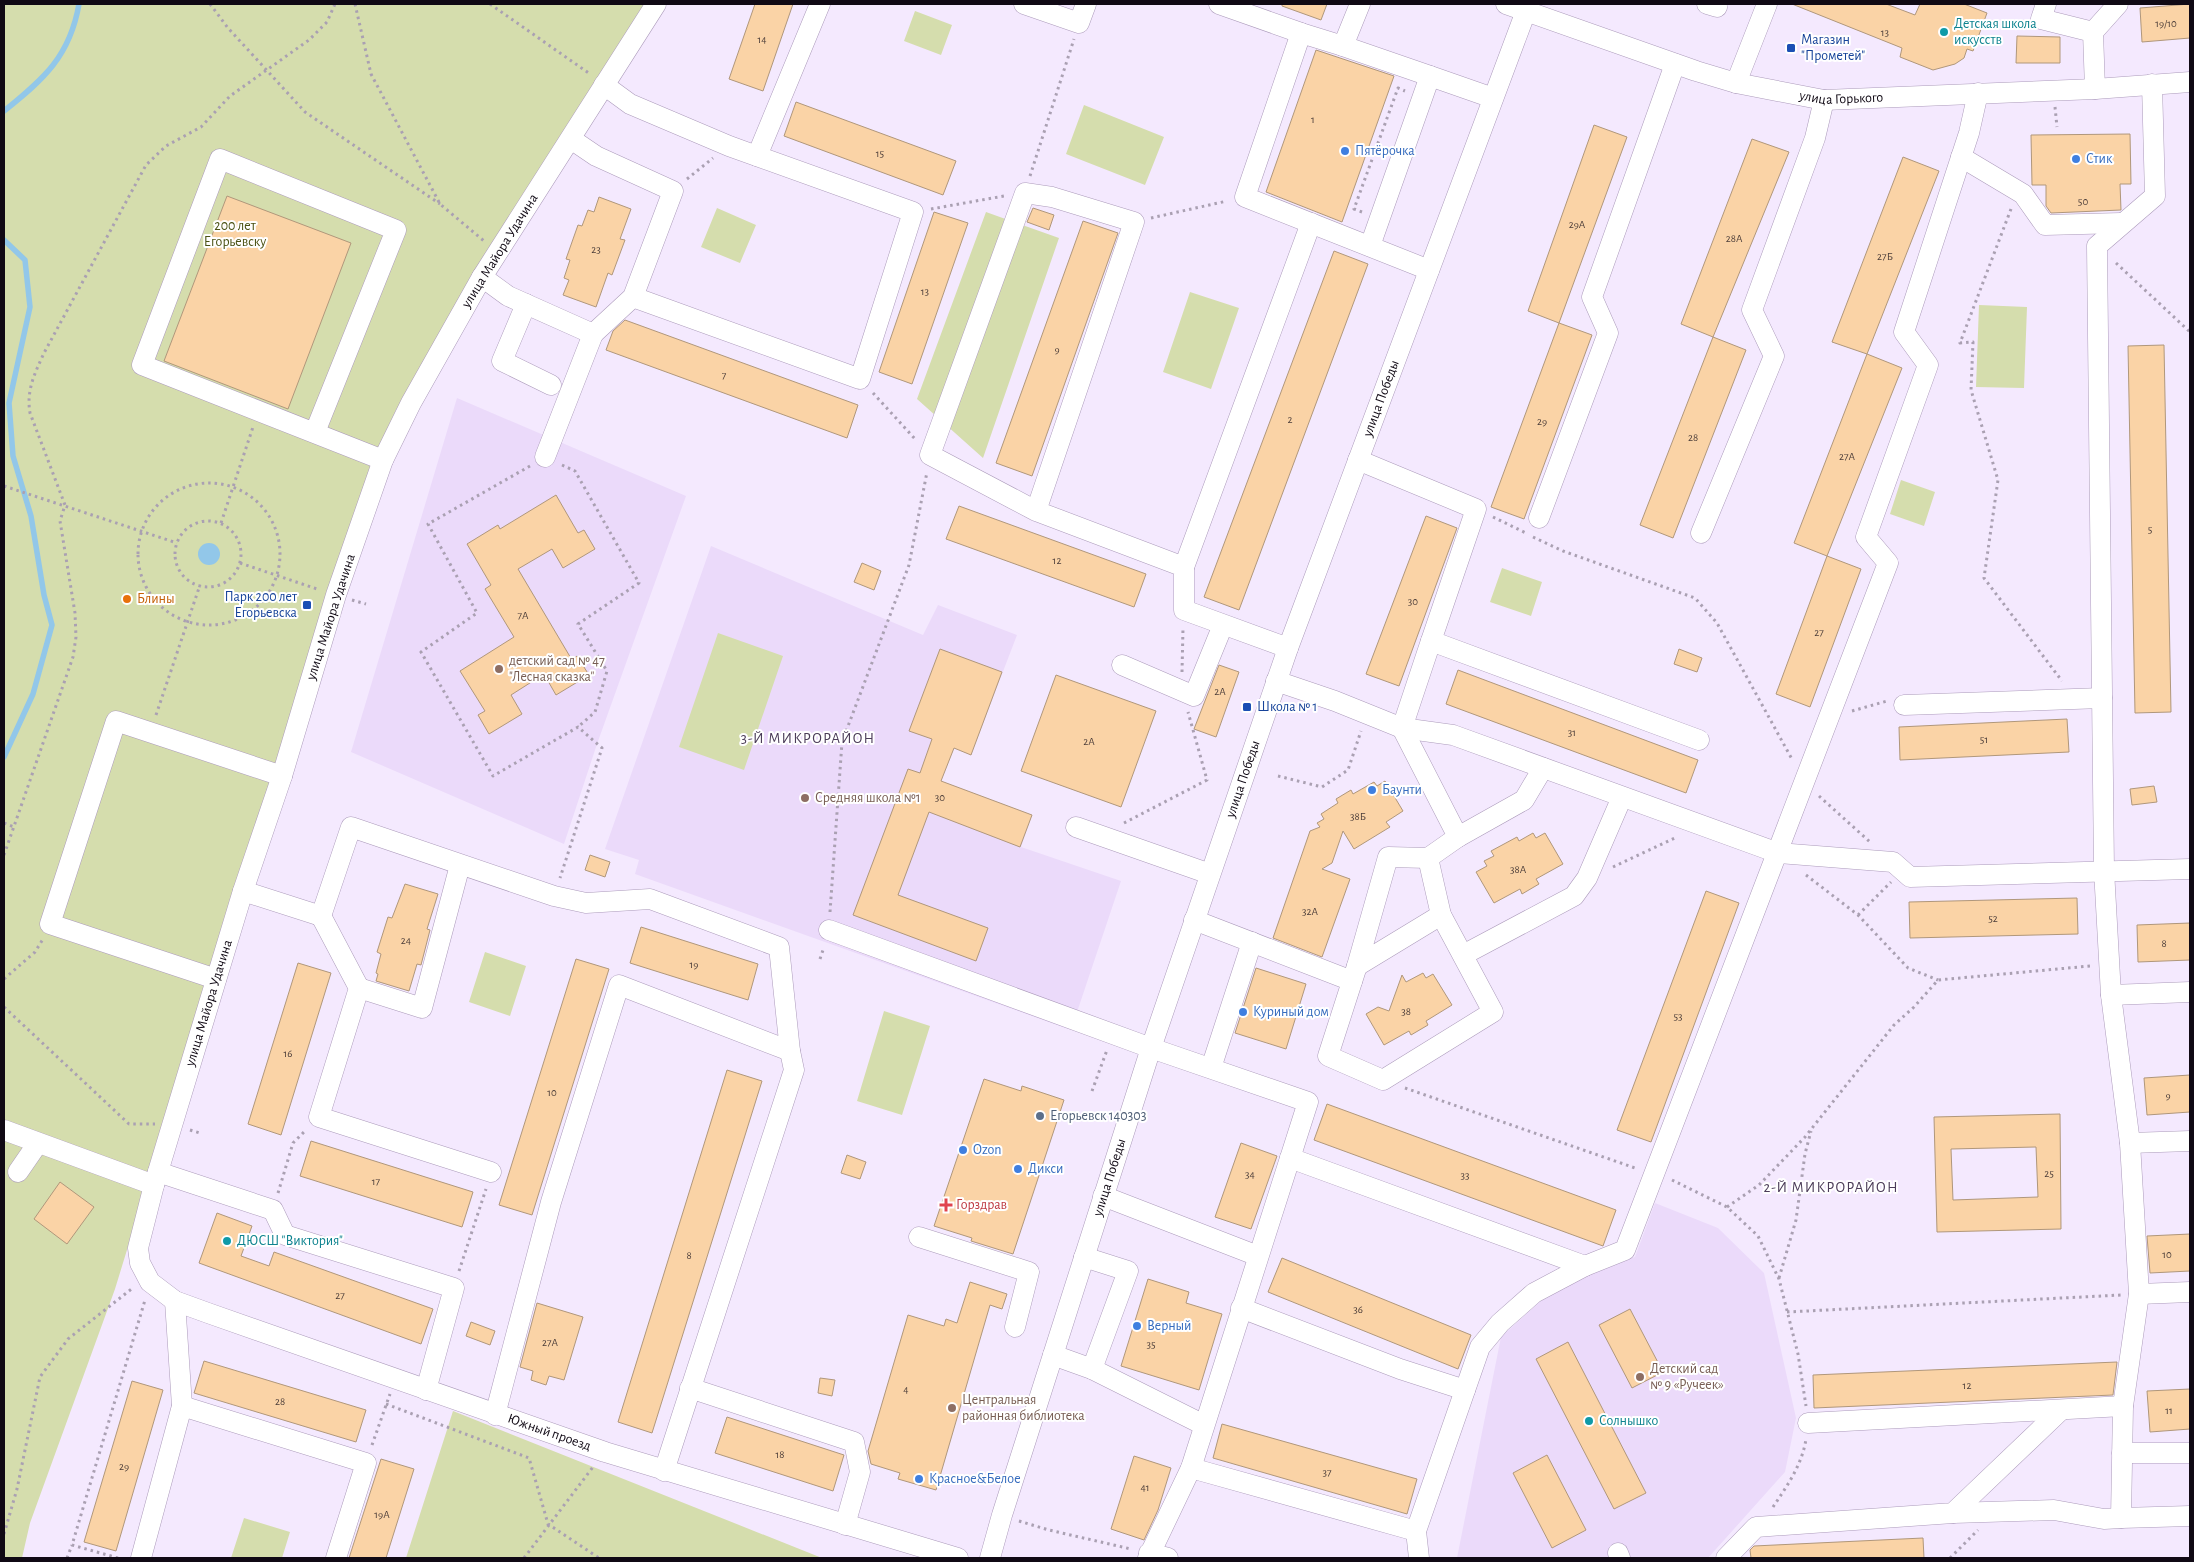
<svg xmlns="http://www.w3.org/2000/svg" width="2194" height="1562" font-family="'Alegreya Sans',sans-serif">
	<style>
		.built { fill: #ebdafa }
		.green { fill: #d5ddad }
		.water { fill: #92c7e9 }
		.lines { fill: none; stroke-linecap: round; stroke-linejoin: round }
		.stream { stroke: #92c7e9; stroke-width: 5.5 }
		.building { fill: #fad3a6; stroke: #b0977b; fill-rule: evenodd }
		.minor-casing { stroke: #ac9bbb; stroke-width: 21 }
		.path { stroke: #aaa0b2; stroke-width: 3; stroke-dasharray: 2.5 4; stroke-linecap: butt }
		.minor { stroke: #fff; stroke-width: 20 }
		.culture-dot { fill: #0f9aa8; stroke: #fff; stroke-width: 2 }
		.transit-dot { fill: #1a4fb4; stroke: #fff; stroke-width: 2 }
		.shop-dot { fill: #3f7fe0; stroke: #fff; stroke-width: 2 }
		.food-dot { fill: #e8710a; stroke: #fff; stroke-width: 2 }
		.education-dot { fill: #8d6e63; stroke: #fff; stroke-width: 2 }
		.service-dot { fill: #5c6f8a; stroke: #fff; stroke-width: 2 }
		.health-dot { fill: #e0444e; stroke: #fff; stroke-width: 2 }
		.labels { text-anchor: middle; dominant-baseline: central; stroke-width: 4; stroke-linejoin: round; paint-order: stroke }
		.number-label { font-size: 11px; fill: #4a3c38 }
		.culture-label { font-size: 14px; fill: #0d838f; stroke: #fff; text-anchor: start }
		.transit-label { font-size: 14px; fill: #164399; stroke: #fff; text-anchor: start }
		.street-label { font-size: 14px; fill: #100914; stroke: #fff }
		.shop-label { font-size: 14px; fill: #366cbe; stroke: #fff; text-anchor: start }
		.park-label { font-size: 14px; fill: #4a5113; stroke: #fff }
		.food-label { font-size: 14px; fill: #c56008; stroke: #fff; text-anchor: start }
		.education-label { font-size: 14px; fill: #785e54; stroke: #fff; text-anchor: start }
		.service-label { font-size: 14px; fill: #4e5e75; stroke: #fff; text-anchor: start }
		.health-label { font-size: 14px; fill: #be3a42; stroke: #fff; text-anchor: start }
		.neighbourhood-label { font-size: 15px; letter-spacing: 1px; fill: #4c3d59; stroke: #fff }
	</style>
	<rect width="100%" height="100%" fill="#f4e9fe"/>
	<path class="built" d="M457 398 686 496 597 744 564 844 351 752Z
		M711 546 923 635 938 605 1017 635 971 755 954 748 941 781 1032 815 1021 847 1121 881 1071 1030 635 874 639 860 605 849Z
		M1655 1203 1718 1228 1764 1273 1796 1418 1785 1472 1708 1558H1457L1501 1337 1541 1301 1587 1275 1635 1257Z"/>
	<path class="green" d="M4 4H649L396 410 370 473 230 914 115 1289 30 1523 22 1558H4Z
		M915 11 952 25 941 55 904 41Z
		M1084 105 1164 137 1145 185 1066 154Z
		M717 208 756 225 740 263 701 247Z
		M986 212 1059 238 983 458 917 399Z
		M1190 292 1239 308 1211 389 1163 372Z
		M1979 305 2027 307 2024 388 1976 387Z
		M1901 480 1935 492 1924 526 1890 514Z
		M1502 568 1542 582 1531 616 1490 602Z
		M718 633 783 656 744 770 679 747Z
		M485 952 526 966 510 1016 469 1002Z
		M884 1011 930 1026 902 1115 857 1101Z
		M453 1411 822 1558H406Z
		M244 1518 290 1532 282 1558H231Z"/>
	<path class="water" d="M198 554a11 11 0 1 1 22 0a11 11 0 1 1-22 0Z"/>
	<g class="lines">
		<path class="stream" d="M4 111C44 79 70 56 79 4
			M4 240 25 260 30 307 9 403 13 456 31 516 44 595 52 625 33 694 4 757"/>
	</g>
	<path class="building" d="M755 4H793L763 91 729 79Z
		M1282 4H1327L1321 20 1282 6Z
		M1792 4H1886L1915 15 1920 4H1964L1987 13 1973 51 1967 49 1964 58 1955 64 1933 70 1900 57 1902 48Z
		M2190 4V38L2142 42 2140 8Z
		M2017 36 2060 37V63H2016Z
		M1316 50 1394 76 1342 222 1266 192Z
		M796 102 956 161 943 195 784 136Z
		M1594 125 1627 137 1559 323 1528 311Z
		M2130 134 2131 184H2120L2121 210 2051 213 2046 206V185H2032L2031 135Z
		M1752 139 1789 152 1713 337 1681 324Z
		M1903 157 1939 171 1867 354 1832 342Z
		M227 196 351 243 288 409 164 361Z
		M599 197 631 209 620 239 625 240 612 275 608 273 596 307 563 295 569 280 564 278 570 260 566 259 578 225 582 226 588 210 594 212Z
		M1033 208 1054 215 1049 230 1027 222Z
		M934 212 968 223 912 384 879 372Z
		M1083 221 1118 233 1032 476 996 463Z
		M1334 251 1368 264 1239 610 1204 597Z
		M625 320 858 405 847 438 606 350 613 331Z
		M1559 323 1592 335 1524 519 1491 507Z
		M1713 337 1746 350 1673 538 1640 525Z
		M2164 345 2171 712 2135 713 2128 346Z
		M1867 354 1902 368 1827 556 1794 543Z
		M556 495 578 533 584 530 595 549 563 568 552 549 518 569 572 660 577 656 589 675 556 695 544 674 511 695 522 714 489 734 478 715 485 711 460 671 514 637 485 589 491 585 467 544 498 525 500 529Z
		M959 506 1146 574 1134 607 946 539Z
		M1426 516 1457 528 1399 686 1366 674Z
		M1827 556 1861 569 1810 707 1776 694Z
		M862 563 881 571 874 590 854 582Z
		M940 649 1002 672 971 755 954 748 941 781 1032 815 1020 847 929 812 898 895 988 928 976 961 853 915 908 769 920 773 932 739 909 731Z
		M1679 649 1702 658 1697 672 1674 664Z
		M1219 665 1239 672 1216 737 1194 729Z
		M1458 670 1698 760 1686 793 1446 704Z
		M1056 675 1156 711 1121 807 1021 771Z
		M2067 719 2069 752 1900 760 1899 727Z
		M1385 781 1403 811 1386 822 1390 827 1354 849 1343 831 1332 863 1322 869 1350 879 1322 957 1273 938 1310 831 1320 827 1317 823 1324 819 1321 814 1338 803 1336 799 1351 790 1353 794 1374 782 1377 786Z
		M2154 786 2157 802 2132 805 2130 789Z
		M1533 833 1536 838 1545 833 1563 864 1536 879 1539 884 1522 894 1520 889 1494 903 1476 872 1487 866 1484 861 1494 856 1491 851 1517 837 1519 841Z
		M590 855 610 862 605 877 585 870Z
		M405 884 438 894 427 929 430 930 421 965 417 964 409 991 376 981 378 974 376 973 381 954 377 952 388 917 392 918Z
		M1706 891 1739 903 1651 1142 1617 1130Z
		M2077 898 2078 934 1910 938 1909 902Z
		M2190 923V960L2138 962 2137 925Z
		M641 927 758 964 748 1000 630 963Z
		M576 959 609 969 532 1215 499 1205Z
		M298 963 331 973 281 1135 248 1124Z
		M1256 968 1306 984 1286 1049 1235 1033Z
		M1423 973 1426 978 1433 974 1452 1005 1426 1021 1428 1025 1411 1035 1409 1031 1384 1045 1366 1014 1378 1007 1389 1011 1402 975 1406 982Z
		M727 1070 762 1081 652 1433 618 1422Z
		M2190 1075V1112L2147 1115 2144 1078Z
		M984 1079 1021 1091 1022 1086 1064 1100 1013 1254 971 1241 972 1238 934 1226Z
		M1327 1104 1616 1210 1603 1246 1314 1140Z
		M2060 1114 2061 1229 1937 1232 1934 1117ZM2036 1147 2038 1197 1953 1200 1951 1149Z
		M311 1141 473 1192 462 1227 300 1176Z
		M1241 1143 1277 1156 1251 1229 1215 1217Z
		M847 1155 866 1162 860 1179 841 1173Z
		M60 1182 94 1207 67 1244 34 1219Z
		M217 1213 252 1226 241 1256 269 1266 274 1252 433 1309 421 1344 199 1263Z
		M2190 1234V1271L2150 1273 2147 1236Z
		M1282 1258 1471 1335 1458 1369 1268 1292Z
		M1148 1279 1189 1292 1186 1303 1222 1314 1199 1390 1121 1366Z
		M970 1282 1007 1294 1002 1309 990 1305 936 1490 898 1479 900 1473 871 1464 868 1451 908 1315 944 1326 946 1319 957 1323Z
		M537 1303 583 1317 564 1380 549 1376 546 1385 531 1380 533 1371 520 1367Z
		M1630 1309 1663 1372 1632 1388 1599 1325Z
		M471 1322 495 1331 490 1345 466 1336Z
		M1568 1342 1646 1493 1614 1509 1536 1359Z
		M204 1361 366 1410 356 1442 194 1393Z
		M2117 1362 2113 1395 1814 1408 1813 1375Z
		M820 1378 835 1380 832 1396 818 1393Z
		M132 1381 163 1390 116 1551 84 1542Z
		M2190 1389V1429L2150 1432 2147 1391Z
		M727 1417 844 1455 833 1491 715 1453Z
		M1222 1424 1417 1479 1407 1514 1213 1458Z
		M1547 1455 1586 1530 1552 1548 1513 1473Z
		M1134 1456 1171 1468 1158 1510 1144 1540 1111 1529Z
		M381 1459 414 1469 386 1558H349Z
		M1923 1538 1924 1558H1751L1750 1550 1754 1546Z"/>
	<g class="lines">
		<g class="minor-casing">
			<g id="minor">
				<path id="s1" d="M656 4 482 277 411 403 383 460 336 595 282 776 243 891 154 1185 138 1248 140 1263 150 1282 175 1301 208 1313 605 1452 958 1558"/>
				<path d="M1024 4 1079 23 1086 4"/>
				<path d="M1219 4 1301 33"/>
				<path d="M1360 4 1343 46 1301 33 1245 197 1429 270"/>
				<path id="s2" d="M1506 4 1696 71 1736 83 1824 100 2095 89 2190 82"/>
				<path d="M1707 4 1717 7"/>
				<path d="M2046 4 2041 19 2093 32 2095 89"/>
				<path d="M2093 32 2118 4"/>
				<path d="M1343 46 1430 76 1370 246"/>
				<path d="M1430 76 1493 98"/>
				<path d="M1736 83 1767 4"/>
				<path d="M2152 84 2155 196 2097 246 2104 870 2111 995 2130 1143 2139 1294 2123 1406 2121 1518 2190 1516"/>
				<path d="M604 85 630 104 729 146 913 212 860 379 633 297"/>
				<path d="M757 156 820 4"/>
				<path d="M1961 157 2023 194 2045 225 2121 223"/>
				<path d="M482 277 508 296 593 334 633 297 673 191 596 156 571 139"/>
				<path d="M526 304 502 361 551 385"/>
				<path d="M315 432 396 230 220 159 142 365 383 460"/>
				<path d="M545 457 593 334"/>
				<path d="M1358 460 1476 509 1431 641 1699 740"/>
				<path d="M1036 511 1134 222 1052 197 1025 193 930 455 1036 511 1184 567V610L1288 648"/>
				<path d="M1539 518 1608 333 1592 297 1675 64"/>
				<path d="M1701 533 1774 356 1752 310 1815 138 1824 100"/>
				<path d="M1184 567 1311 223"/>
				<path d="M1431 641 1402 728 1458 837 1428 858 1388 857 1357 966 1441 915"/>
				<path d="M1122 665 1194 696 1223 625"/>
				<path d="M1276 681 1335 701 1402 728 1453 735 1778 853 1893 862 1910 877 2190 869"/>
				<path d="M1904 705 2102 698"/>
				<path d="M1076 827 1210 874"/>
				<path d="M1458 837 1524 800 1543 768"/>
				<path d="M243 891 321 916 351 827 554 896 586 903 650 899 779 947 790 1051 619 985 551 1202 495 1415"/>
				<path d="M321 916 359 988 319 1117 491 1172"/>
				<path d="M1194 920 1352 981"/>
				<path d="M829 930 1151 1048 1308 1102 1191 1468 1148 1558"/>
				<path d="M1463 955 1574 896 1587 878 1622 797"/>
				<path d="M1357 966 1328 1056 1383 1080 1493 1012 1441 915 1428 858"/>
				<path d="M216 979 50 924 116 721 282 776"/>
				<path d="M359 988 422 1008 460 865"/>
				<path d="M2111 995 2190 992"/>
				<path d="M1211 1068 1252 942"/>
				<path d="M4 1130 154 1185"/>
				<path d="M2130 1143 2190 1141"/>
				<path d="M1290 1158 1585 1266 1625 1250 1888 563 1866 537 1928 365 1904 332 1969 133 1978 93"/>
				<path d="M18 1172 38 1143"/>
				<path d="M158 1172 273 1210 285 1235 454 1288 426 1390"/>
				<path d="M1103 1196 1258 1256"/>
				<path d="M919 1237 1029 1272 1015 1327"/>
				<path d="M1084 1257 1128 1271 1092 1369"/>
				<path d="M2139 1294 2190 1292"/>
				<path d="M1241 1308 1400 1369 1465 1390"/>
				<path d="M1053 1355 1092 1369 1204 1425"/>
				<path d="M690 1388 854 1442 860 1472 845 1525"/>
				<path d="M182 1406 366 1463 336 1558"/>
				<path d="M1808 1423 2123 1406"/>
				<path d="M2122 1453H2190"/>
				<path d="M1191 1468 1416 1531"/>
				<path d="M664 1471 794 1070 790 1051"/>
				<path d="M1953 1513 2054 1510 2104 1519 2121 1518"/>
				<path d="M1149 1553 1168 1558"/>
				<path d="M1618 1553 1620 1558"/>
				<path d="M141 1558 182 1406 175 1301"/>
				<path id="s3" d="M990 1558 1002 1515 1151 1048 1288 648 1526 11"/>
				<path d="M1419 1558 1416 1531 1480 1347 1500 1323 1534 1293 1585 1266"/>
				<path d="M1726 1558 1756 1527 1953 1513 2061 1410"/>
			</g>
		</g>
		<path class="path" d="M210 4 228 28 305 112 440 204
			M355 4 371 74 440 204 484 241
			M490 4 590 74
			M2055 107 2057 127
			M1030 176 1074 39
			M687 179 713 158
			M931 209 1004 196
			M2011 209 1960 343 1973 342 1971 390 1998 480 1984 578 2062 681
			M1362 212 1354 209 1398 88 1405 91
			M1151 218 1227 201
			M2116 263 2190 332
			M873 393 916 440
			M562 465 575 471 639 583 578 624 607 671 595 712 578 727
			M530 466 428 524 477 613 421 652 493 776 578 727 602 748 560 878
			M138 554a71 71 0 1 1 142 0a71 71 0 1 1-142 0Z
			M4 486 177 543
			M1493 517 1528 534
			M175 554a33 33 0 1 1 66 0a33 33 0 1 1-66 0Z
			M221 523 253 427
			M1533 537 1563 551 1695 598 1717 623 1793 761
			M240 563 320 590
			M352 600 366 604
			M1182 672 1183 628
			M1852 711 1887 701
			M156 715 200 585
			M1278 776 1322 787 1348 770 1361 731
			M1819 796 1870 842
			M4 823 14 827
			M1124 823 1207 780 1188 712
			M4 855 73 657 76 637 75 613 60 521 65 505 30 413C26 390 35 373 44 353L146 165 166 146 201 127 230 96 309 40 327 22 335 4
			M1613 867 1677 837
			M1806 875 1858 915 1908 968 1938 980
			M830 912 842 742 909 565 927 472
			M1858 915 1891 882
			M820 959 824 947
			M4 979 35 952 43 939
			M4 1007 129 1124H155
			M1405 1088 1638 1169
			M1092 1091 1107 1050
			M190 1130 200 1133
			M1672 1180 1727 1207 1758 1236 1779 1279 1798 1354 1806 1406
			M278 1193 293 1143 306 1130
			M1727 1207 1759 1185 1805 1137 1894 1025 1914 1007 1938 980 2090 966
			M459 1271 486 1189
			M1779 1278 1796 1220 1805 1154 1811 1131
			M1787 1312 2121 1295
			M386 1404 529 1458 548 1524 599 1558
			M372 1445 390 1394
			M1773 1507C1787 1486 1802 1465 1806 1439
			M1019 1521 1049 1530 1131 1549
			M4 1534 17 1489 40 1377 68 1339 134 1287
			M67 1558 72 1545
			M118 1558 72 1545 145 1300
			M524 1558 593 1467
			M1950 1558 1978 1530"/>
		<use href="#minor" class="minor"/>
	</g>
	<g class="culture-dot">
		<circle cx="1944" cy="32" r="5"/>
		<circle cx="227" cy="1241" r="5"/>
		<circle cx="1589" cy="1421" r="5"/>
	</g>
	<g class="transit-dot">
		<rect x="1786" y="43" width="10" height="10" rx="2.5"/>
		<rect x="302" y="600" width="10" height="10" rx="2.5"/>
		<rect x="1242" y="702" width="10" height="10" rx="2.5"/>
	</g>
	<g class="shop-dot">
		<circle cx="1345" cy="151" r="5"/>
		<circle cx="2076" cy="159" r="5"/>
		<circle cx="1372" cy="790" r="5"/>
		<circle cx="1243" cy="1012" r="5"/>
		<circle cx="963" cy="1150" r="5"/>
		<circle cx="1018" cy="1169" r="5"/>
		<circle cx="1137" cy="1326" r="5"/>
		<circle cx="919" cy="1479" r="5"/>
	</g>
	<circle class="food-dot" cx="127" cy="599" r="5"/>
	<g class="education-dot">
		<circle cx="499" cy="669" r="5"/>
		<circle cx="805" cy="798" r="5"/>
		<circle cx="1640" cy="1377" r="5"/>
		<circle cx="952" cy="1408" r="5"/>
	</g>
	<circle class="service-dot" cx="1040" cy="1116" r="5"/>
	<path class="health-dot" d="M943.5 1197.5h5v5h5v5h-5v5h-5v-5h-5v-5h5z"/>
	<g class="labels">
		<g class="number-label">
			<text x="2166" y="23">19/10</text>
			<text x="1885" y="32">13</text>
			<text x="762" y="39">14</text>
			<text x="1313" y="119">1</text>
			<text x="880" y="153">15</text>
			<text x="2083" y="201">50</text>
			<text x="1577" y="224">29А</text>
			<text x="1734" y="238">28А</text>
			<text x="596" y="249">23</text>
			<text x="1885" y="256">27Б</text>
			<text x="925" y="291">13</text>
			<text x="1057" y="349">9</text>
			<text x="724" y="375">7</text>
			<text x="1290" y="419">2</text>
			<text x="1542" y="421">29</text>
			<text x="1693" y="437">28</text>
			<text x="1847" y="456">27А</text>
			<text x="2150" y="529">5</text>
			<text x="1057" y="560">12</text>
			<text x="1413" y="601">30</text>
			<text x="523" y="615">7А</text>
			<text x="1819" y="632">27</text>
			<text x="1220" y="691">2А</text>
			<text x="1572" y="732">31</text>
			<text x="1984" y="739">51</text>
			<text x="1089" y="741">2А</text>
			<text x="940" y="797">30</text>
			<text x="1358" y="816">38Б</text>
			<text x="1518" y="869">38А</text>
			<text x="1310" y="911">32А</text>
			<text x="1993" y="918">52</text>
			<text x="406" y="940">24</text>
			<text x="2164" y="943">8</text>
			<text x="694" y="964">19</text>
			<text x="1406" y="1011">38</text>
			<text x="1678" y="1016">53</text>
			<text x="288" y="1053">16</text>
			<text x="552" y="1092">10</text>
			<text x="2168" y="1095">9</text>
			<text x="2049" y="1173">25</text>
			<text x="1250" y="1174">34</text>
			<text x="1465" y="1175">33</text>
			<text x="376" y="1181">17</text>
			<text x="2167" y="1254">10</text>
			<text x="689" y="1255">8</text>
			<text x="340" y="1295">27</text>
			<text x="1358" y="1309">36</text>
			<text x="550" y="1342">27А</text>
			<text x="1151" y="1344">35</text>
			<text x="1967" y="1385">12</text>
			<text x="906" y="1389">4</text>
			<text x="280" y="1401">28</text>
			<text x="2169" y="1410">11</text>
			<text x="780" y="1454">18</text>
			<text x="124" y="1466">29</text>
			<text x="1327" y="1472">37</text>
			<text x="1145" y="1487">41</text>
			<text x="382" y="1514">19А</text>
		</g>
		<g class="culture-label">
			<text x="1954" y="24">Детская школа<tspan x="1954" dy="16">искусств</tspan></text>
			<text x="237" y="1241">ДЮСШ "Виктория"</text>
			<text x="1599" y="1421">Солнышко</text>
		</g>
		<g class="transit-label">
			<text x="1801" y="40">Магазин<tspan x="1801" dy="16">"Прометей"</tspan></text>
			<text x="297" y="597" text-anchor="end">Парк 200 лет<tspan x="297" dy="16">Егорьевска</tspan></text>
			<text x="1257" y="707">Школа № 1</text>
		</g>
		<g class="street-label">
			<text stroke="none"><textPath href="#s2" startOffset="350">улица Горького</textPath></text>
			<text transform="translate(500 251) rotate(-58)">улица Майора Удачина</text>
			<text stroke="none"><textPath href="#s3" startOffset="1224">улица Победы</textPath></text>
			<text transform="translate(331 617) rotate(-72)">улица Майора Удачина</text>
			<text stroke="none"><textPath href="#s3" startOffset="819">улица Победы</textPath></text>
			<text transform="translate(209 1003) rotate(-73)">улица Майора Удачина</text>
			<text stroke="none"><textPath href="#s3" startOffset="399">улица Победы</textPath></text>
			<text stroke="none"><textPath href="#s1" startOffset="1822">Южный проезд</textPath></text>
		</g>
		<g class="shop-label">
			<text x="1355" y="151">Пятёрочка</text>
			<text x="2086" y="159">Стик</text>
			<text x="1382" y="790">Баунти</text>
			<text x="1253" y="1012">Куриный дом</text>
			<text x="973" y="1150">Ozon</text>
			<text x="1028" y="1169">Дикси</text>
			<text x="1147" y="1326">Верный</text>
			<text x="929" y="1479">Красное&amp;Белое</text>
		</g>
		<g class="park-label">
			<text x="235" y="226">200 лет<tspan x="235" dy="16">Егорьевску</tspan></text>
		</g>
		<g class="food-label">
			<text x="137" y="599">Блины</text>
		</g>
		<g class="education-label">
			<text x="509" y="661">детский сад № 47<tspan x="509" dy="16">"Лесная сказка"</tspan></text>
			<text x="815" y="798">Средняя школа №1</text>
			<text x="1650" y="1369">Детский сад<tspan x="1650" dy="16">№ 9 «Ручеек»</tspan></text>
			<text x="962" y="1400">Центральная<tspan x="962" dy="16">районная библиотека</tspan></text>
		</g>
		<g class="service-label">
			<text x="1050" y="1116">Егорьевск 140303</text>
		</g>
		<g class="health-label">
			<text x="956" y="1205">Горздрав</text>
		</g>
		<g class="neighbourhood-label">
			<text x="808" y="738">3-Й МИКРОРАЙОН</text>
			<text x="1831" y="1187">2-Й МИКРОРАЙОН</text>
		</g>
	</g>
	<rect width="2194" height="1562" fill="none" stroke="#100914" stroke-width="10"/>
</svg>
